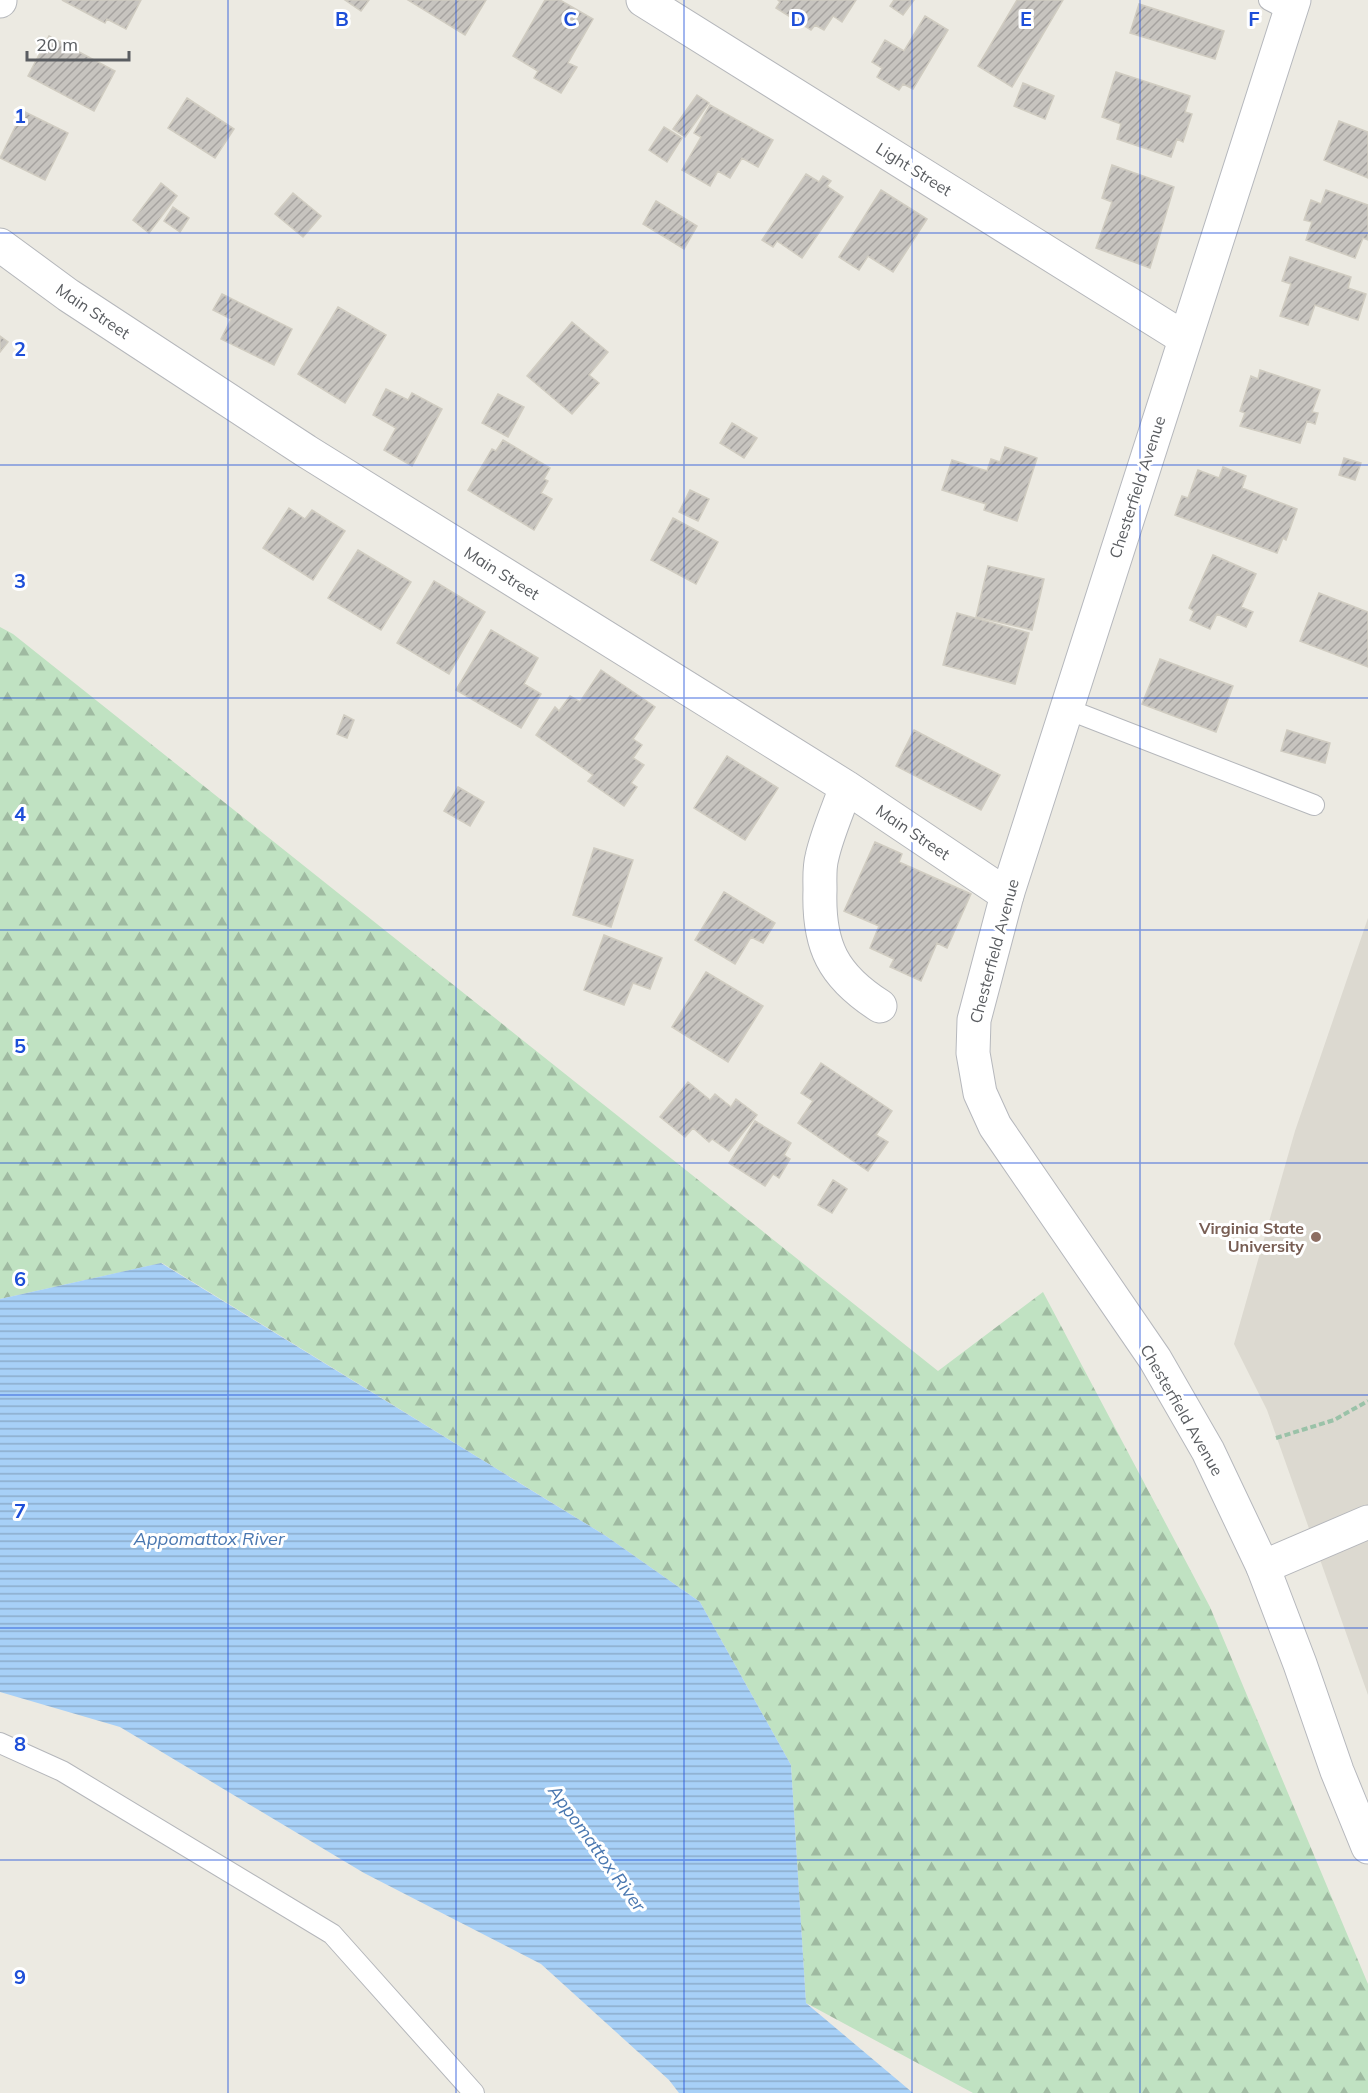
<svg xmlns="http://www.w3.org/2000/svg" width="1368" height="2093" font-family="Mulish,sans-serif">
	<style>
		.education { fill: #dcd9d0 }
		.forest { fill: url(#forest-firs) }
		.water { fill: url(#water-rules) }
		.building { fill: url(#building-hatch); stroke: #d0ccc1; stroke-width: 1.5 }
		.lines { fill: none; stroke-linecap: round; stroke-linejoin: round }
		.lane-casing { stroke: #b5b7bb; stroke-width: 22 }
		.street-casing { stroke: #b5b7bb; stroke-width: 35 }
		.secondary-casing { stroke: #b6b8bd; stroke-width: 35 }
		.path { stroke: #9ac2a8; stroke-width: 4; stroke-dasharray: 6 3; stroke-linecap: butt }
		.lane { stroke: #fff; stroke-width: 20 }
		.street { stroke: #fff; stroke-width: 33 }
		.secondary { stroke: #fff; stroke-width: 33 }
		.grid { fill: none; stroke: #1d4ed8; stroke-width: 1.5; stroke-opacity: 0.55 }
		.education-dot { fill: #8d6e63; stroke: #fff; stroke-width: 2 }
		.labels { text-anchor: middle; dominant-baseline: central; stroke-width: 6; stroke-linejoin: round; paint-order: stroke }
		.street-label { font-size: 16px; fill: #5a5d61; stroke: #fff }
		.education-label { font-size: 16px; font-weight: bold; fill: #785e54; stroke: #fff; text-anchor: end }
		.water-label { font-size: 18px; font-style: italic; fill: #4977b0; stroke: #fff }
		.grid-label { font-size: 20px; text-anchor: middle; font-weight: bold; fill: #1d4ed8; stroke: #fff; stroke-width: 6; stroke-linejoin: round; paint-order: stroke }
	</style>
	<defs>
		<pattern id="forest-firs" width="22" height="20" patternUnits="userSpaceOnUse" patternTransform="scale(1.5)"><rect width="22" height="20" fill="#c0e2c2"/><path d="M5 1l3.5 6h-7zM16 11l3.5 6h-7z" fill="#9fbaa1"/></pattern>
		<pattern id="water-rules" width="6" height="5" patternUnits="userSpaceOnUse" patternTransform="scale(1.5)"><rect width="6" height="5" fill="#a7d0f7"/><path d="M0 2.5h6" fill="none" stroke="#8baccb"/></pattern>
		<pattern id="building-hatch" width="6" height="6" patternUnits="userSpaceOnUse" patternTransform="scale(1.5)"><rect width="6" height="6" fill="#c7c4bf"/><path d="M-1 1l2-2M0 6l6-6M5 7l2-2" fill="none" stroke="#a5a29f"/></pattern>
	</defs>
	<rect width="100%" height="100%" fill="#eceae2"/>
	<path class="education" d="M1368 918V1695L1267 1410 1234 1344 1295 1131Z"/>
	<path class="forest" d="M0 627 13 634 938 1371 1043 1292 1210 1607 1368 1984V2093H973L806 2003 791 1765 700 1602 606 1536 162 1263 0 1299Z"/>
	<path class="water" d="M161 1263 606 1536 700 1602 791 1765 806 2003 913 2093H679L669 2080 541 1964 364 1873 120 1727 0 1692V1299Z"/>
	<path class="building" d="M62 0H141L126 29 107 19 105 23Z
		M345 0H369L361 11Z
		M408 0H486L465 35Z
		M545 0H560L593 19 568 63 577 67 561 93 534 78 538 71 513 56Z
		M778 0H856L842 22 833 16 824 30 815 25 811 30 776 8 780 2Z
		M894 0H914L903 15 890 6Z
		M1017 0H1063L1012 87 978 66Z
		M1139 4 1224 31 1215 59 1130 33Z
		M925 16 948 30 913 89 903 84 899 90 877 77 882 68 872 62 885 40 904 51Z
		M49 36 115 71 94 111 28 76Z
		M1116 72 1190 96 1185 112 1192 114 1183 142 1177 139 1171 157 1117 139 1121 124 1102 117Z
		M1023 83 1054 96 1045 119 1014 106Z
		M697 95 709 103 685 137 673 129Z
		M187 98 234 129 215 158 168 128Z
		M710 105 773 140 758 167 742 158 730 178 718 171 710 186 682 170 701 137 694 133Z
		M23 111 68 133 45 180 0 158Z
		M1339 121 1368 132V178L1324 160Z
		M664 127 682 138 667 162 649 150Z
		M1112 165 1174 187 1150 268 1096 248 1112 202 1102 198Z
		M806 174 819 182 823 176 831 181 827 186 843 197 802 258 777 241 773 247 762 240Z
		M161 183 177 196 149 233 133 220Z
		M881 190 927 219 893 272 868 256 859 270 839 257Z
		M1326 190 1368 205V240L1363 238 1355 258 1306 240 1312 222 1304 220 1311 200 1321 204Z
		M293 193 321 216 303 237 275 214Z
		M656 201 697 226 684 249 643 224Z
		M173 207 189 218 180 232 164 221Z
		M1290 257 1351 277 1348 288 1366 294 1358 320 1315 305 1308 325 1280 316 1291 284 1282 281Z
		M222 294 292 329 274 365 221 339 231 319 213 310Z
		M338 307 386 335 345 403 298 374Z
		M572 322 608 352 589 375 599 383 572 414 527 376Z
		M0 336 8 342 0 352Z
		M1260 370 1320 390 1312 412 1318 413 1315 424 1307 421 1300 443 1240 426 1245 413 1240 411 1251 376 1258 379Z
		M386 389 408 400 412 393 442 409 412 466 384 450 396 428 373 415Z
		M498 394 524 407 508 437 482 423Z
		M732 423 757 438 744 458 720 443Z
		M503 440 550 468 544 479 548 481 541 493 552 499 534 530 468 490 492 449 496 451Z
		M1005 447 1037 458 1017 521 984 510 986 504 942 490 952 460 987 471 991 459 1000 462Z
		M1344 458 1361 463 1355 480 1339 475Z
		M1223 467 1246 476 1242 488 1297 509 1286 540 1283 538 1277 553 1175 515 1182 496 1188 498 1198 470 1219 478Z
		M690 490 709 499 698 521 679 512Z
		M289 508 305 519 312 510 345 531 313 580 263 548Z
		M673 518 718 542 696 584 651 560Z
		M358 550 411 582 381 630 328 598Z
		M1213 555 1256 574 1241 607 1253 612 1246 627 1217 614 1210 629 1190 620 1194 611 1189 608Z
		M988 566 1044 579 1032 630 976 617Z
		M434 581 485 612 449 674 397 643Z
		M1319 593 1368 612V667L1300 641Z
		M957 613 1029 633 1015 684 943 665Z
		M491 630 538 658 524 684 541 694 521 728 456 690Z
		M1160 659 1233 686 1216 732 1142 704Z
		M601 670 655 707 633 739 642 745 633 758 644 765 631 783 637 787 624 806 588 781 593 775 536 735 555 707 559 711 570 696 580 702Z
		M344 715 354 720 347 738 337 734Z
		M914 730 1000 775 981 810 896 766Z
		M1287 730 1330 743 1325 763 1281 751Z
		M727 756 778 788 745 840 694 808Z
		M458 787 484 802 470 826 444 811Z
		M875 842 902 854 899 862 971 894 947 948 937 943 921 981 890 967 894 959 870 948 879 926 844 911Z
		M594 848 633 860 611 927 573 915Z
		M724 892 775 923 763 943 751 937 735 964 695 940Z
		M604 935 662 958 650 989 633 983 624 1005 584 990Z
		M706 972 763 1006 728 1062 672 1027Z
		M821 1063 892 1111 876 1135 888 1142 868 1171 798 1123 813 1101 801 1093Z
		M688 1082 710 1100 715 1094 731 1107 736 1099 757 1115 729 1151 712 1139 709 1142 693 1128 685 1137 660 1117Z
		M755 1121 791 1143 784 1155 790 1159 779 1178 773 1174 765 1186 729 1163Z
		M833 1180 847 1189 832 1213 818 1205Z"/>
	<g class="lines">
		<g class="lane-casing">
			<path id="lane" d="M1269 0 1290 11
				M1067 709 1314 805
				M0 1743 62 1771 332 1934 474 2093"/>
		</g>
		<g class="street-casing">
			<path id="street" d="M643 0 1184 338
				M0 1V0
				M0 245 68 295 306 451 846 787 1007 895
				M846 787C838 810 827 834 822 857 819 868 820 879 820 890 818 946 833 976 880 1006
				M1263 1567 1368 1522"/>
		</g>
		<g class="secondary-casing">
			<path id="secondary" d="M1294 0 1007 895 974 1020 973 1053 980 1093 995 1126 1155 1359 1208 1451 1263 1567 1300 1664 1337 1771 1368 1847"/>
		</g>
		<path class="path" d="M1276 1438 1334 1420 1368 1401"/>
		<use href="#lane" class="lane"/>
		<use href="#street" class="street"/>
		<use href="#secondary" class="secondary"/>
	</g>
	<path class="grid" d="M228 0V2093M456 0V2093M684 0V2093M912 0V2093M1140 0V2093M0 233H1368M0 465H1368M0 698H1368M0 930H1368M0 1163H1368M0 1395H1368M0 1628H1368M0 1860H1368"/>
	<circle class="education-dot" cx="1316" cy="1237" r="6"/>
	<g class="labels">
		<g class="street-label">
			<text transform="translate(914 169) rotate(32)">Light Street</text>
			<text transform="translate(93 311) rotate(34)">Main Street</text>
			<text transform="translate(1137 487) rotate(-72)">Chesterfield Avenue</text>
			<text transform="translate(502 573) rotate(32)">Main Street</text>
			<text transform="translate(913 832) rotate(34)">Main Street</text>
			<text transform="translate(994 951) rotate(-75)">Chesterfield Avenue</text>
			<text transform="translate(1182 1410) rotate(60)">Chesterfield Avenue</text>
		</g>
		<g class="education-label">
			<text x="1304" y="1228">Virginia State<tspan x="1304" dy="18">University</tspan></text>
		</g>
		<g class="water-label">
			<text x="209" y="1538">Appomattox River</text>
			<text transform="translate(597 1848) rotate(54)">Appomattox River</text>
		</g>
	</g>
	<g class="grid-label">
		<text x="342" y="26">B</text>
		<text x="570" y="26">C</text>
		<text x="798" y="26">D</text>
		<text x="1026" y="26">E</text>
		<text x="1254" y="26">F</text>
		<text x="20" y="123">1</text>
		<text x="20" y="356">2</text>
		<text x="20" y="588">3</text>
		<text x="20" y="821">4</text>
		<text x="20" y="1053">5</text>
		<text x="20" y="1286">6</text>
		<text x="20" y="1518">7</text>
		<text x="20" y="1751">8</text>
		<text x="20" y="1984">9</text>
	</g>
	<path d="M27 51v9h102v-9" fill="none" stroke="#5a5d61" stroke-width="3"/>
	<text x="36" y="51" font-size="18" fill="#5a5d61" stroke="#ffffff" stroke-width="4.5" paint-order="stroke">20 m</text>
</svg>
